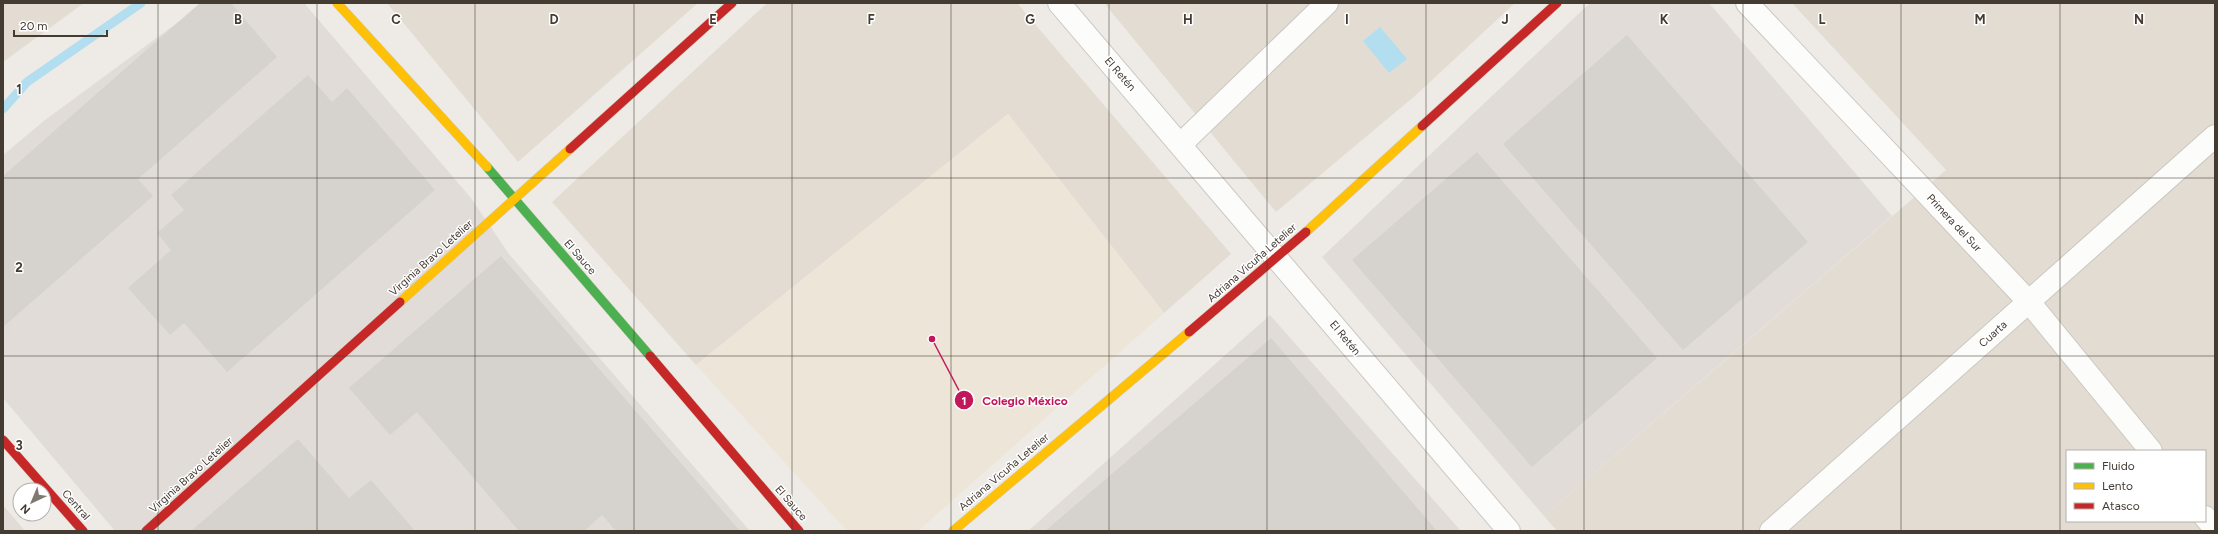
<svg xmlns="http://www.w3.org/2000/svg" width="2218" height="534" font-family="Figtree,sans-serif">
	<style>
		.residential { fill: #e3dcd3; fill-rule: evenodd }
		.industrial { fill: #e1dcd7 }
		.education { fill: #ede5d7 }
		.water { fill: #b2def0 }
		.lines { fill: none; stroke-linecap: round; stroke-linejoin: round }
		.stream { stroke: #b2def0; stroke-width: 9 }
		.building { fill: #d6d2cd }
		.street-casing { stroke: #cbc7c2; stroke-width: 24 }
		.fast-casing { stroke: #d1cabf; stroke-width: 10 }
		.slow-casing { stroke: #d1cabf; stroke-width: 10 }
		.jam-casing { stroke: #d1cabf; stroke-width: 10 }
		.street { stroke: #fcfcfb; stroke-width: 22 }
		.fast { stroke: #4caf50; stroke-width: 9 }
		.slow { stroke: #ffc107; stroke-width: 9 }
		.jam { stroke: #c62828; stroke-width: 9 }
		.grid { fill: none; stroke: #443b32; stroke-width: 1; stroke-opacity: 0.55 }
		.labels { text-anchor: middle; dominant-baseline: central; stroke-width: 3; stroke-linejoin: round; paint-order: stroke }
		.street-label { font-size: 11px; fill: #443b32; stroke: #fff }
		.grid-label { font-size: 13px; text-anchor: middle; font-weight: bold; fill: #443b32; stroke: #fff; stroke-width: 3; stroke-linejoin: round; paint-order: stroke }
		.leader { fill: none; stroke: #c2185b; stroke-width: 1.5 }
		.callout-dot { fill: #c2185b; stroke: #fff; stroke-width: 1.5 }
		.mark-label { font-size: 12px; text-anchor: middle; font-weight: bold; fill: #fff }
		.callout-label { font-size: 12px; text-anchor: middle; font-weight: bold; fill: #c2185b; stroke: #fff; stroke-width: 3; stroke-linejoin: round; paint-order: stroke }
	</style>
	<rect width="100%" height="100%" fill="#eeebe6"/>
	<path class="residential" d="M3 3H84L3 62Z
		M387 3H698L518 162Z
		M767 3H1017L1231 254 1164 313 1008 114 696 365 552 202Z
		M1104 3H1515L1416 95 1276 212Z
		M1792 3H2215V531H1557L1544 516 1946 170ZM2067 451H2205V521H2067Z"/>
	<path class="industrial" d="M204 3H304L471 198 509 254 750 531H115L3 398V155L45 120Z
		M1590 3H1709L1892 216 1544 516 1322 257Z
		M1270 315 1461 531H1028Z
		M3 505 25 531H3Z"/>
	<path class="education" d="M1008 114 1164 313 918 531H847L696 365Z"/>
	<path class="water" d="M1380 27 1407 59 1389 73 1363 41Z"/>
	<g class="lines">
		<path class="stream" d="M3 109 27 82 141 3"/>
	</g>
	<path class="building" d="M200 3H231L277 57 138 179 153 196 3 327V176Z
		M1627 35 1808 242 1683 350 1503 144Z
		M308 75 332 102 347 88 435 190 227 372 184 323 170 335 128 288 171 250 157 233 184 210 171 195Z
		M1477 152 1657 358 1532 467 1352 260Z
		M501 256 673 454 740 531H616L602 515 584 531H519L417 412 390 435 349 388Z
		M1271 338 1437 531H1045Z
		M298 439 349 498 371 480 415 531H191Z"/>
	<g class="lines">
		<g class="street-casing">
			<path id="street" d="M1059 3 1509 531
				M1747 3 2029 302 2151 451
				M1181 144 1327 3
				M2205 517 2215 529
				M1771 531 2215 136"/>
		</g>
		<g class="fast-casing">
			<path id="fast" d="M487 167 650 356"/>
		</g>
		<g class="slow-casing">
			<path id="slow" d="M337 3 487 167
				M1306 232 1422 126
				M400 302 570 149
				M953 531 1189 332"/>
		</g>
		<g class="jam-casing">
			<path id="jam" d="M1422 126 1557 3
				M570 149 732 3
				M1189 332 1306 232
				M650 356 799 531
				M3 440 83 531
				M146 531 400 302"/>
		</g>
		<use href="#street" class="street"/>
		<use href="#fast" class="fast"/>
		<use href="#slow" class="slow"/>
		<use href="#jam" class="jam"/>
	</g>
	<path class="grid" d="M158 3V531M317 3V531M475 3V531M634 3V531M792 3V531M951 3V531M1109 3V531M1267 3V531M1426 3V531M1584 3V531M1743 3V531M1901 3V531M2060 3V531M3 178H2215M3 356H2215"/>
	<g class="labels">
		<g class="street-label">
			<text transform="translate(1120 74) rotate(49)">El Retén</text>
			<text transform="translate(1954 223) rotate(47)">Primera del Sur</text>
			<text transform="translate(580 257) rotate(49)">El Sauce</text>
			<text transform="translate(431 258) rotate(-42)">Virginia Bravo Letelier</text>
			<text transform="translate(1252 263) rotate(-41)">Adriana Vicuña Letelier</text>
			<text transform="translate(1993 334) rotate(-42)">Cuarta</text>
			<text transform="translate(1345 338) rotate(50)">El Retén</text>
			<text transform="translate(1004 472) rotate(-40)">Adriana Vicuña Letelier</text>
			<text transform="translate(191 475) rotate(-42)">Virginia Bravo Letelier</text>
			<text transform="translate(791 503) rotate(49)">El Sauce</text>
			<text transform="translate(76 505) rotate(49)">Central</text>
		</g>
	</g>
	<g class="grid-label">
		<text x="238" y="24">B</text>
		<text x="396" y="24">C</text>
		<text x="554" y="24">D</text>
		<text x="713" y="24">E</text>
		<text x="871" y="24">F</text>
		<text x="1030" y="24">G</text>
		<text x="1188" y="24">H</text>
		<text x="1347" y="24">I</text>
		<text x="1505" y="24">J</text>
		<text x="1664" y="24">K</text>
		<text x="1822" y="24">L</text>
		<text x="1980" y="24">M</text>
		<text x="2139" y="24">N</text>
		<text x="19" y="94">1</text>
		<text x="19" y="272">2</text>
		<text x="19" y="450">3</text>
	</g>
	<path class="leader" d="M932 339L964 400"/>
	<g class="callout-dot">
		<circle cx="932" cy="339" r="4"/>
		<circle cx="964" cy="400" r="10"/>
	</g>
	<g class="mark-label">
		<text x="964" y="405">1</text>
	</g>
	<g class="callout-label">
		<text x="1025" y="405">Colegio México</text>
	</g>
	<rect width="2218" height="534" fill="none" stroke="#443b32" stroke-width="8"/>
	<rect x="2066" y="450" width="140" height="72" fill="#ffffff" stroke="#b4b1ad"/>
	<rect x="2074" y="463" width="20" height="6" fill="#4caf50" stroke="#b4b1ad"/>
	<text x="2102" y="470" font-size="12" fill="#443b32">Fluido</text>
	<rect x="2074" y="483" width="20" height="6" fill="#ffc107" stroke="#b4b1ad"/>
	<text x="2102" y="490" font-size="12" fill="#443b32">Lento</text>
	<rect x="2074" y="503" width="20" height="6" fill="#c62828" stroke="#b4b1ad"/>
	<text x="2102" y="510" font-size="12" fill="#443b32">Atasco</text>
	<g transform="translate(32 502) rotate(224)"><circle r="19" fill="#ffffff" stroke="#b4b1ad"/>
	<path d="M0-3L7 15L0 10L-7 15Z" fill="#807971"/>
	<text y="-6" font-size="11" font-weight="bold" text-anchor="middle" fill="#443b32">N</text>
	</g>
	<path d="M14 30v6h93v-6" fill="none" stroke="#443b32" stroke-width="2"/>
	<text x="20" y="30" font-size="12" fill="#443b32" stroke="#ffffff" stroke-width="3" paint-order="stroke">20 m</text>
</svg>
